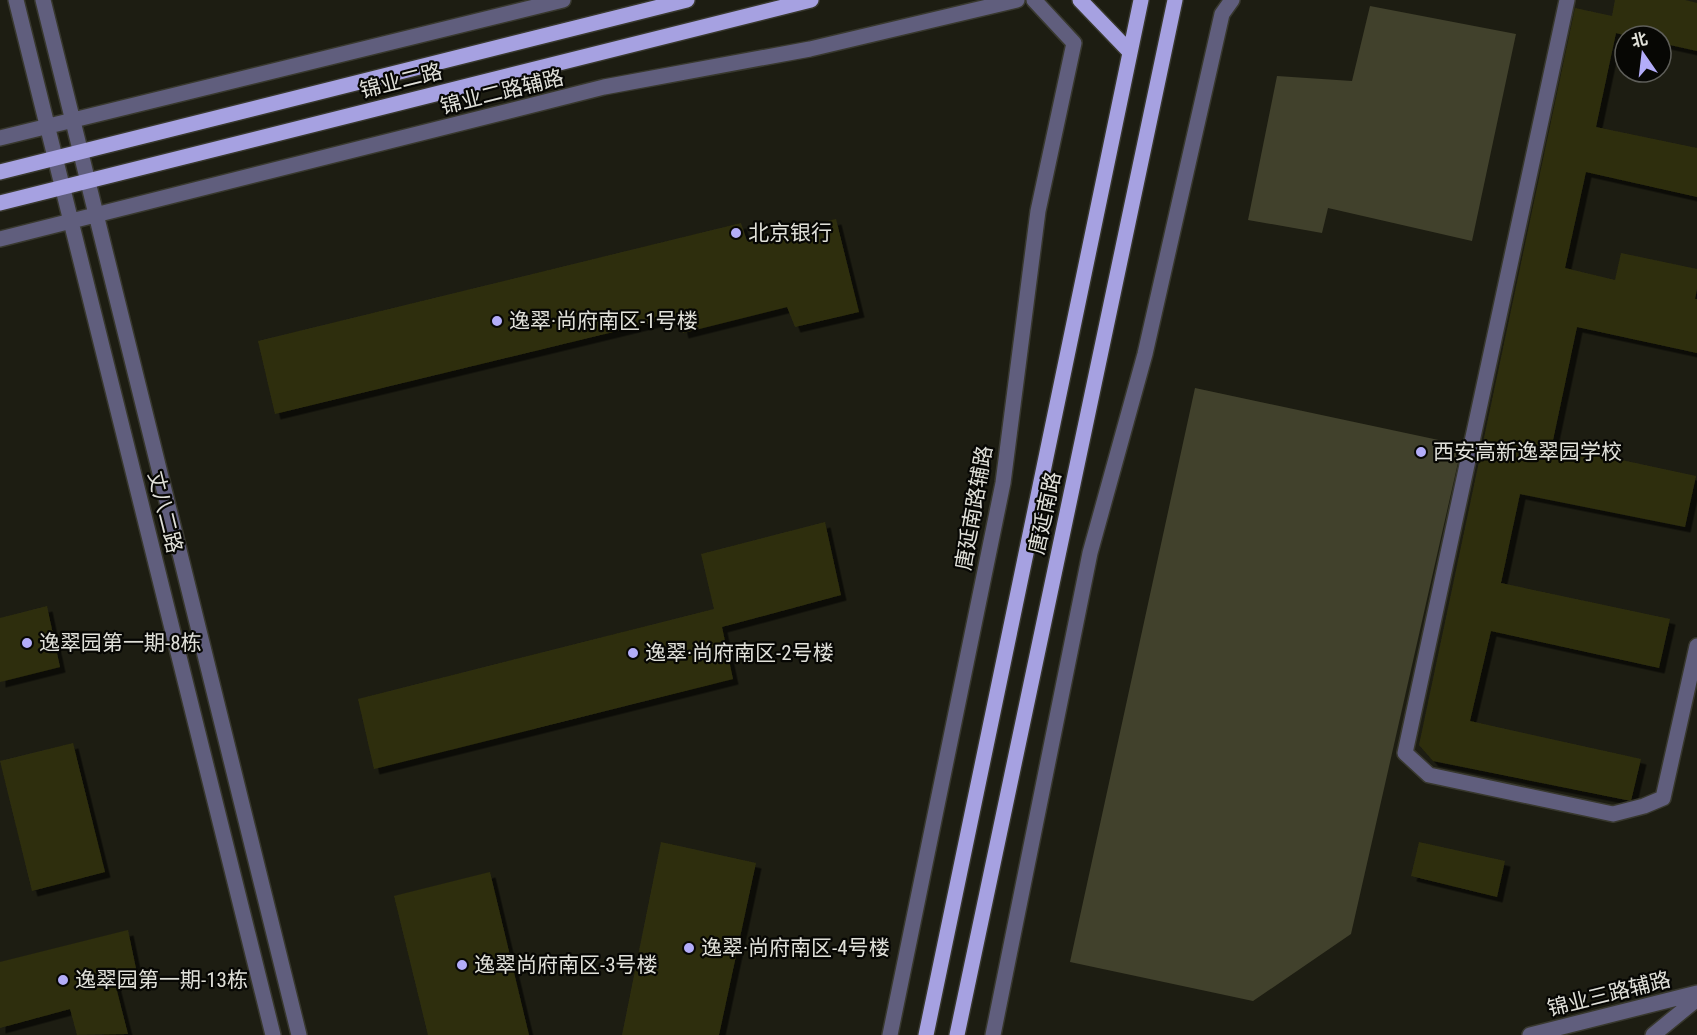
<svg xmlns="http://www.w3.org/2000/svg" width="1697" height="1035" font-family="'Roboto Condensed','Noto Sans SC',sans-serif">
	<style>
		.green { fill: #41412c }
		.building { fill: #2e2e0f; filter: url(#shadow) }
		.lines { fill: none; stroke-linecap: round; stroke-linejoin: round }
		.minor-casing { stroke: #38382e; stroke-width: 18 }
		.major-casing { stroke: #38382e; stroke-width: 18 }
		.minor { stroke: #605e7d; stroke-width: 15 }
		.major { stroke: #a6a1e1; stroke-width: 15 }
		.poi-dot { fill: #b3adf9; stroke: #070704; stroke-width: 2 }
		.labels { text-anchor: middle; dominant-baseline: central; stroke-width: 4.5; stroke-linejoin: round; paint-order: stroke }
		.street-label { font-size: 21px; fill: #e0e0d9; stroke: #070704 }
		.poi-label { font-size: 21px; fill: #e0e0d9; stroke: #070704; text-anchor: start }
	</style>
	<defs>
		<filter id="shadow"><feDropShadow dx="5.5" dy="5.5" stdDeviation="0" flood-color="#0009"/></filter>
	</defs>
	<rect width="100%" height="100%" fill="#1d1d12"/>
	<path class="green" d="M1370 6 1516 34 1472 241 1328 208 1322 233 1248 220 1277 76 1352 81Z
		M1195 388 1462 445 1351 934 1253 1001 1070 962Z"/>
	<path class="building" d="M1615 0H1685L1697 3V51L1661 43V36H1628L1616 33 1596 127 1697 148V197L1586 172 1565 268 1615 280 1621 253 1697 269V289L1695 299H1697V353L1577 327 1552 445 1696 476 1685 527 1520 494 1501 583 1670 619 1659 668 1491 631 1470 721 1641 759 1631 801 1433 761 1419 745 1575 8 1612 16Z
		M836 219 859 312 795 327 787 307 683 333 679 316 275 414 258 341 741 223 747 241Z
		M825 522 841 595 722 627 733 679 374 769 358 699 714 609 701 554Z
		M47 606 60 667 0 682V618Z
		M73 743 105 872 32 891 0 761Z
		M661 842 756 863 719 1035H622Z
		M1419 842 1505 861 1497 897 1411 876Z
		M490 872 529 1035H428L394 896Z
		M128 930 138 978 115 983 128 1034 77 1035 70 1009 0 1028V962Z"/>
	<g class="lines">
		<g class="minor-casing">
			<path id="minor" d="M16 0 273 1035
				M43 0 299 1035
				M1567 0 1405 753 1429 775 1613 814 1644 806 1663 798 1697 646
				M0 138 563 0
				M0 239 604 87 810 49 1017 0
				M890 1035 1003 483 1038 211 1074 43 1034 0
				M993 1035 1090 553 1145 354 1222 14 1232 0
				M1530 1035 1697 993
				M1653 1035 1697 999"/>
		</g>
		<g class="major-casing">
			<path id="major" d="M1080 0 1130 52
				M0 172 687 0
				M0 203 811 0
				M926 1035 1141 0
				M957 1035 1175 0"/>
		</g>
		<use href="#minor" class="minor"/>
		<use href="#major" class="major"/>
	</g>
	<g class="poi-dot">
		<circle cx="736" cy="233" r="6"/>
		<circle cx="497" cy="321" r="6"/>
		<circle cx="1421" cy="452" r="6"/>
		<circle cx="27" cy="643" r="6"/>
		<circle cx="633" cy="653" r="6"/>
		<circle cx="689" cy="948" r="6"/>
		<circle cx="462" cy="965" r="6"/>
		<circle cx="63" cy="980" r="6"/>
	</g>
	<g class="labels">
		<g class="street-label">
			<text transform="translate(401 81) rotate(-14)">锦业二路</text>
			<text transform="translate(502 92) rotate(-14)">锦业二路辅路</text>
			<text transform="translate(974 508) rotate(-80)">唐延南路辅路</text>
			<text transform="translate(165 512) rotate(76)">丈八二路</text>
			<text transform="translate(1045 513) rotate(-78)">唐延南路</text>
			<text transform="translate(1609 994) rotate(-14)">锦业三路辅路</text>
		</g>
		<g class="poi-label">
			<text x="748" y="233">北京银行</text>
			<text x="509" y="321">逸翠·尚府南区-1号楼</text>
			<text x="1433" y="452">西安高新逸翠园学校</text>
			<text x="39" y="643">逸翠园第一期-8栋</text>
			<text x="645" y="653">逸翠·尚府南区-2号楼</text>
			<text x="701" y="948">逸翠·尚府南区-4号楼</text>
			<text x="474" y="965">逸翠尚府南区-3号楼</text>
			<text x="75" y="980">逸翠园第一期-13栋</text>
		</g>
	</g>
	<g transform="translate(1643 54) rotate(346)"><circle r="28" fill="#070704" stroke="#5e5e59" stroke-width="1.5"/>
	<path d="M0-4.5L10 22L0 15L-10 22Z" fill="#b3adf9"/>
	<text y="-9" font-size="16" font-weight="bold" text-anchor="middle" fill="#e0e0d9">北</text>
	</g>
</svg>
